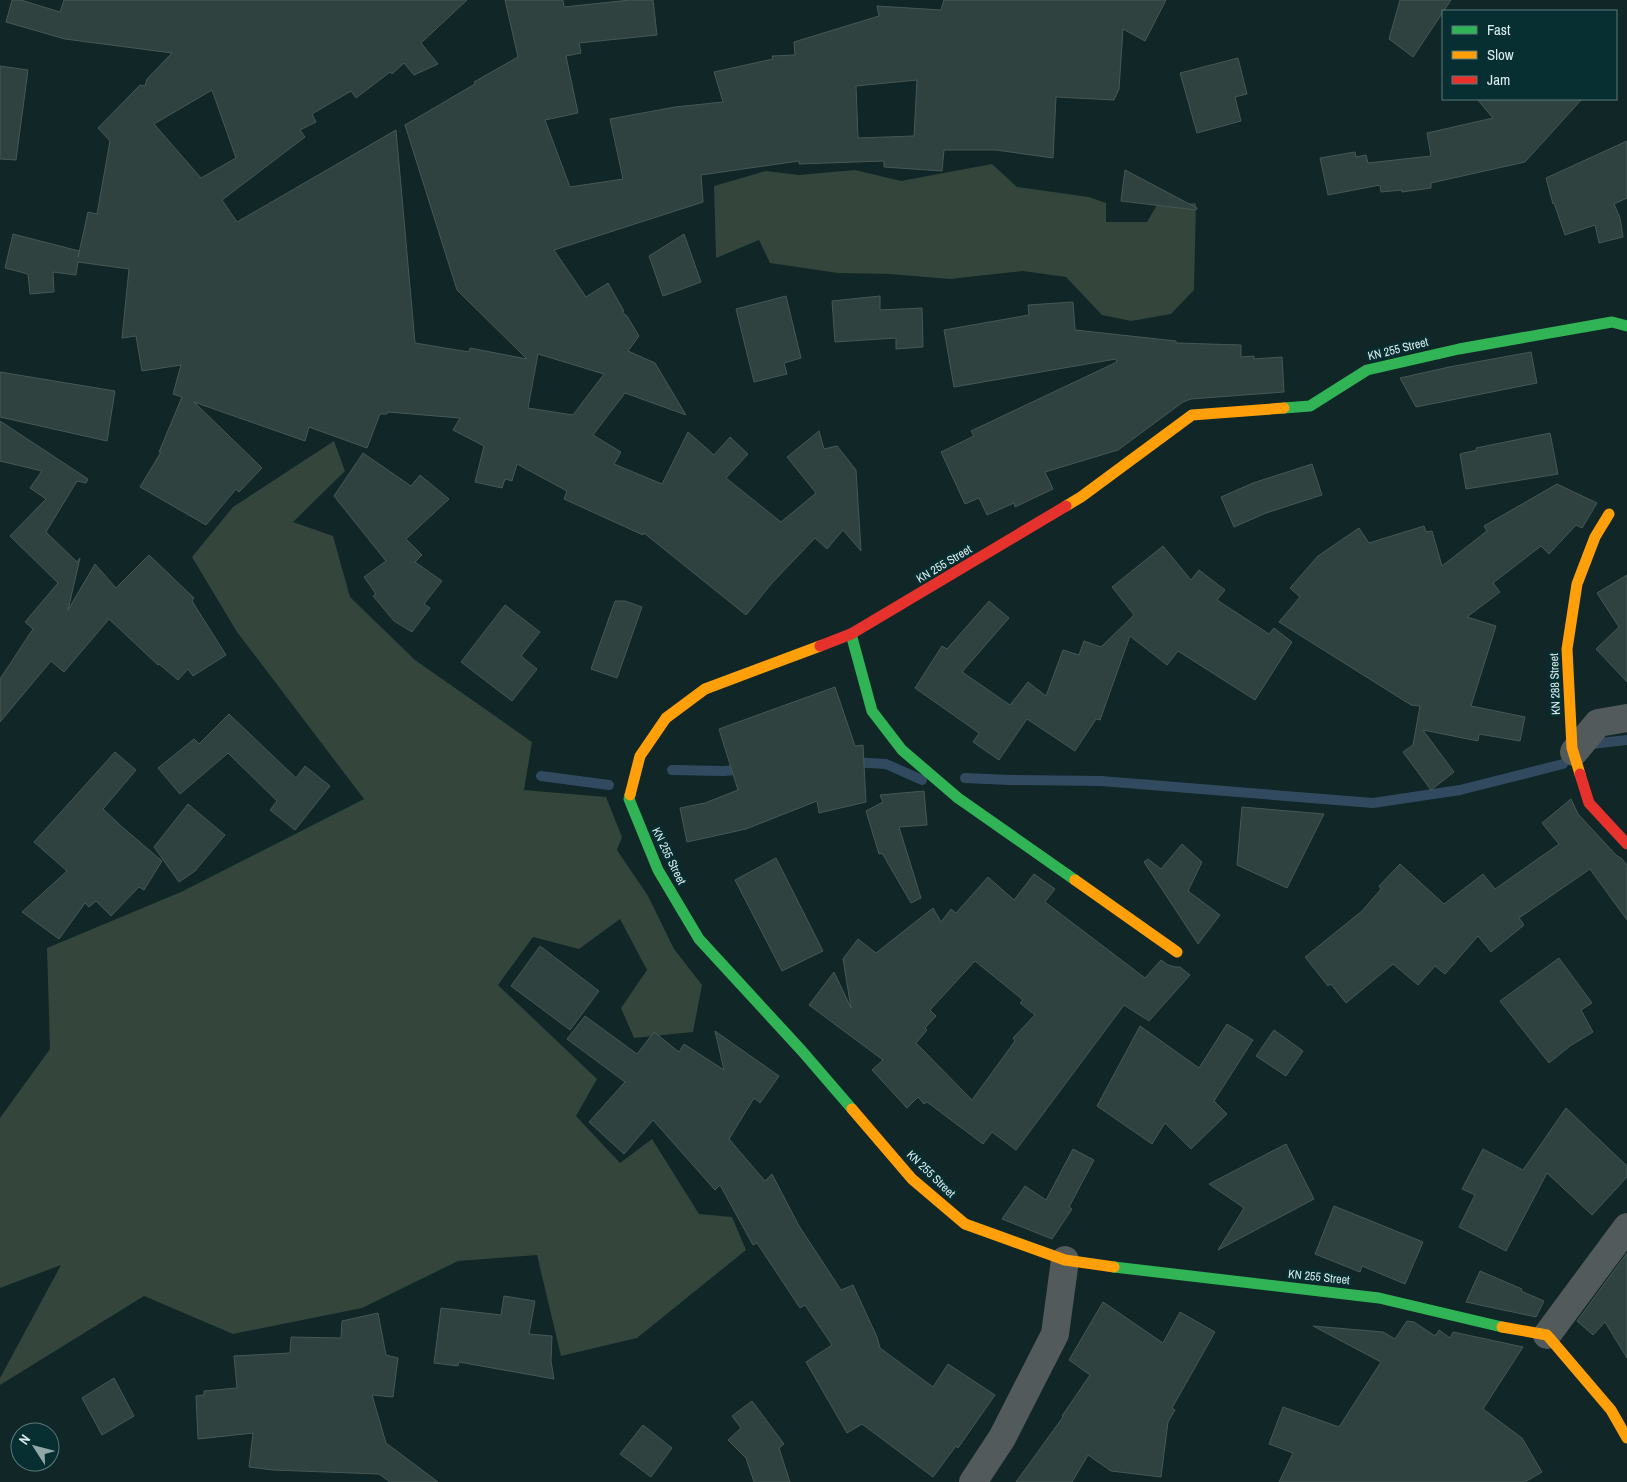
<svg xmlns="http://www.w3.org/2000/svg" width="1627" height="1482" font-family="'Archivo Narrow',sans-serif">
	<style>
		.green { fill: #34453b }
		.lines { fill: none; stroke-linecap: round; stroke-linejoin: round }
		.stream { stroke: #324a5f; stroke-width: 10 }
		.building { fill: #304240; stroke: #465856; fill-rule: evenodd }
		.street { stroke: #525a5c; stroke-width: 28 }
		.fast { stroke: #30b455; stroke-width: 11 }
		.slow { stroke: #ff9f0a; stroke-width: 11 }
		.jam { stroke: #e5322d; stroke-width: 11 }
		.labels { text-anchor: middle; dominant-baseline: central; stroke-width: 5; stroke-linejoin: round; paint-order: stroke }
		.street-label { font-size: 12px; fill: #d9eced; stroke: #072e30 }
	</style>
	<rect width="100%" height="100%" fill="#102627"/>
	<path class="green" d="M992 164 1017 187 1089 197 1106 203V222H1147L1157 205 1196 203 1194 290 1171 314 1131 321 1102 315 1066 277 1023 271 950 279 890 274 838 273 770 263 759 240 716 258 714 186 766 171 799 175 855 170 901 181Z
		M334 441 345 471 293 522 333 536 350 597 415 660 532 742 524 790 606 797 622 837 617 850 648 896 674 949 702 985 693 1032 634 1038 621 1008 647 970 620 919 579 949 533 937 498 985 597 1079 576 1116 620 1163 652 1139 699 1214 732 1217 746 1250 637 1338 561 1356 537 1255 458 1261 362 1308 233 1334 144 1296 0 1385V1378L61 1265 0 1288V1118L50 1049 47 948 181 892 364 799 237 632 192 557 233 507Z"/>
	<g class="lines">
		<path class="stream" d="M1591 744 1627 740
			M852 762 886 764 922 780
			M672 770 724 771 746 769
			M541 776 609 785
			M965 778 1010 780 1101 781 1373 803 1460 790 1563 764"/>
	</g>
	<path class="building" d="M12 0H21L60 12 64 0H467L421 43 438 64 414 75 404 63 392 74 390 72 356 98 351 91 312 114 316 122 300 130 305 137 222 200 237 222 396 130 415 343 469 352 470 348 527 359 457 290 405 125 475 84 474 82 518 57 505 0H563L564 7 630 0H653L657 35 579 43 581 53 566 56 578 113 545 120 570 187 623 179 610 119 675 107 723 102 714 72 773 59 772 56 795 55 794 42 879 16 877 6 941 10 944 0H1166L1145 41 1123 29 1119 89 1114 100 1056 97 1053 158 996 150H944L942 171 884 167V161L799 164V161L701 175 703 202 554 250 586 297 608 283 624 311 622 312 627 316 639 336 628 351 655 363 686 415 625 393 593 435 621 452 614 464 662 484 688 432 714 455 730 437 748 454 726 478 781 522 816 493 787 457 819 431 824 449 837 446 856 470 861 551 843 530 827 549 815 538 772 583 746 615 644 533 643 535 564 499 567 491 517 464 512 481 505 479 502 488 475 482 484 446 453 430 460 418 388 412 387 414H380L367 448 309 427 305 441 194 402 262 468 239 492 236 489 206 525 140 487 161 452H159L182 397 173 394 181 365 142 371 136 336 122 338 129 269 78 262 76 275 53 272 54 292 30 294 28 274 5 268 13 234 79 251 78 257 88 212 97 214 110 141 98 128 140 85 145 86 147 79 172 53 65 39 6 22ZM917 80 914 136 858 138 856 86ZM212 90 236 158 201 178 154 124ZM538 354 604 374 573 415 528 408Z
		M1400 0H1451L1413 57 1389 39Z
		M1238 58 1247 94 1235 97 1241 121 1197 133 1180 73Z
		M0 66 28 70 16 160 0 159Z
		M1477 99H1582L1525 162 1431 183V188L1402 192V190L1381 192 1380 185 1328 195 1320 158 1355 152 1356 157 1366 155 1368 163 1431 156 1427 133 1493 118Z
		M1627 141V198L1614 204 1620 218 1623 237 1599 243 1595 225 1565 235 1554 203 1553 204 1546 178Z
		M1125 170 1197 208 1196 210 1121 201Z
		M684 234 701 282 663 296 649 256Z
		M786 296 801 358 784 363 787 374 754 382 736 309Z
		M880 296V310L922 308 923 347 896 349V338L835 342 832 301Z
		M1073 302 1075 330 1176 341V343L1241 345V357L1254 356V359L1282 357 1284 392 1191 399 1183 402 1118 450 1045 472 1053 489 1015 507 1014 503 987 515 979 498 965 504 941 452 974 436 971 431 1117 362 1116 359 954 387 944 330 1029 315 1028 305Z
		M1531 352 1537 383 1416 407 1400 378 1449 367Z
		M0 372 115 391 107 441 0 417Z
		M0 421 88 479 86 483 77 481 46 532 77 562 80 558 68 610 95 564 116 588 149 555 194 598 192 601 226 655 193 676 188 669 178 680 159 664 158 665 109 619 64 672 51 661 0 722V679L33 629 25 622 58 583 10 536 46 499 30 488 42 471 0 461Z
		M1550 433 1558 474 1466 489 1460 454 1477 450 1476 448Z
		M363 453 411 486 420 475 449 499 406 539 422 555 415 562 442 581 424 604 430 608 412 632 394 621 373 596 376 594 364 577 386 561 334 496Z
		M1312 464 1322 495 1266 513 1234 527 1221 497 1253 483Z
		M1557 484 1597 503 1582 528 1576 525 1549 554 1541 546 1493 583 1500 592 1467 617 1496 626 1471 706 1525 717 1520 741 1479 734 1478 741 1423 730 1454 772 1431 790 1403 752 1413 745 1420 706 1411 705 1279 622 1300 597 1290 588 1318 556 1359 528 1369 543 1424 526 1426 532 1432 531 1442 566 1487 531 1484 526Z
		M1163 546 1191 580 1199 570 1225 590 1217 600 1269 634 1274 628 1292 642 1255 700 1178 651 1167 665 1130 636 1100 720 1096 719 1075 751 1027 719 999 760 973 742 979 733 915 688 942 646 947 649 989 601 1009 618 962 672 1010 705 1028 682 1046 696 1063 650 1079 655 1084 641 1101 647 1134 615 1112 587Z
		M1627 575V682L1596 649 1619 627 1597 593Z
		M615 601H625L642 607 617 678 591 669Z
		M505 605 540 632 521 656 537 669 512 701 461 662Z
		M835 687 855 746 863 745 866 802 819 813 817 801 746 829 687 842 680 808 705 803 738 790 719 729Z
		M229 714 296 778 305 766 330 786 295 830 270 810 277 801 228 753 180 794 158 768 194 739 199 744Z
		M115 752 136 770 103 809 121 826 162 861 144 890 139 887 111 916 96 901 89 907 85 903 59 939 22 912 67 871 34 842Z
		M924 791 927 825 899 827 921 898 911 903 882 853 879 854 866 811 883 802 880 795Z
		M1571 799 1578 814 1616 855 1622 859 1627 865V920L1590 869 1519 918 1524 925 1491 952 1478 936 1445 974 1435 966 1418 985 1393 964 1346 1003 1331 984 1328 986 1305 957 1362 911 1381 889 1379 886 1400 864 1444 904 1483 874 1495 889 1559 844 1542 823Z
		M188 804 225 835 195 871 179 882 154 847Z
		M1242 807 1324 814 1287 888 1237 865Z
		M1182 844 1202 862 1188 891 1220 915 1198 944 1144 862 1148 859 1161 869Z
		M776 858 823 951 782 971 735 880Z
		M1034 874 1055 889 1045 902 1145 978 1161 960 1168 965 1175 967H1180L1190 975 1149 1021 1124 1005 1016 1150 992 1132 983 1144 927 1102 924 1104 918 1097 907 1108 872 1070 883 1060 809 1005 834 972 851 1008 843 959 858 939 876 953 933 908 941 922 951 909 956 913 988 877 1014 900ZM975 961 1023 1000 1020 1003 1035 1015 1013 1038 1015 1041 972 1100 916 1043 927 1030 925 1028 936 1016 930 1010Z
		M540 946 599 991 570 1030 511 986Z
		M1559 958 1592 1003 1581 1010 1593 1032 1570 1046 1549 1063 1500 1001Z
		M585 1016 637 1054 654 1032 679 1052 684 1044 724 1070 715 1031 779 1076 760 1103 754 1098 729 1139 765 1181 772 1174 799 1226 841 1290 853 1285 877 1337 880 1348 933 1387 948 1364 995 1395 958 1448 956 1446 933 1477 862 1424 847 1433 806 1362 832 1345 805 1305 800 1308 757 1243 753 1245 720 1185 715 1190 653 1120 624 1154 589 1122 625 1082 567 1039Z
		M1227 1024 1253 1040 1214 1101 1227 1114 1191 1149 1165 1123 1152 1144 1097 1106 1140 1026 1199 1068Z
		M1274 1030 1303 1051 1286 1076 1256 1056Z
		M1566 1108 1627 1166V1177L1592 1215 1547 1173 1506 1251 1459 1227 1475 1195 1462 1189 1483 1149 1523 1170Z
		M1286 1144 1314 1199 1218 1250 1244 1208 1209 1184Z
		M1073 1149 1094 1160 1069 1207 1072 1209 1052 1239 1002 1219 1025 1186 1046 1200Z
		M1334 1206 1423 1242 1405 1284 1362 1266 1360 1272 1315 1254Z
		M1627 1253V1358L1605 1322 1593 1335 1577 1321Z
		M1480 1271 1522 1289 1521 1291 1544 1301 1536 1317 1466 1302Z
		M504 1296 535 1301 529 1334 552 1336 551 1361 554 1379 459 1362 458 1366 434 1363 441 1308 501 1315Z
		M1103 1302 1163 1343 1180 1312 1215 1332 1172 1408 1175 1410 1168 1422 1161 1477 1111 1471 1088 1455 1072 1482H1016L1063 1417 1062 1416 1090 1375 1069 1360Z
		M378 1313 386 1355 398 1358 393 1397 372 1395 386 1443 438 1482H390L379 1474 273 1470 249 1467 253 1433 198 1439 196 1396 204 1395V1391L237 1388 234 1356 290 1353 291 1337 341 1338 342 1321Z
		M1407 1321 1414 1322 1435 1336 1439 1330 1450 1338 1453 1332 1523 1347 1483 1409 1522 1438 1542 1472 1525 1482H1279L1293 1453 1269 1444 1283 1407 1339 1427 1381 1362 1313 1326 1383 1332 1395 1339Z
		M114 1378 134 1416 102 1435 82 1398Z
		M752 1401 784 1444 779 1448 790 1482H754L746 1458 728 1440 741 1428 732 1416Z
		M643 1425 672 1448 651 1477 620 1454Z"/>
	<g class="lines">
		<path class="street" d="M1574 752 1598 723 1627 718
			M1547 1335 1627 1227
			M973 1482 1002 1438 1055 1334 1065 1260"/>
		<path class="fast" d="M1284 408 1310 406 1367 370 1459 349 1612 322 1627 326
			M851 634 872 711 902 750 958 798 1075 880
			M630 795 629 799 658 870 699 939 802 1051 852 1109
			M1114 1267 1379 1298 1502 1327"/>
		<path class="slow" d="M1066 506 1081 497 1192 415 1284 408
			M1580 774 1572 748 1567 649 1577 584 1595 537 1609 514
			M630 795 640 756 666 718 705 689 820 646
			M1075 880 1177 952
			M852 1109 912 1179 965 1224 1065 1260 1114 1267
			M1502 1327 1547 1335 1611 1410 1627 1438"/>
		<path class="jam" d="M820 646 851 634 1066 506
			M1580 774 1589 803 1627 844"/>
	</g>
	<g class="labels">
		<g class="street-label">
			<text transform="translate(1398 349) rotate(-14)">KN 255 Street</text>
			<text transform="translate(944 564) rotate(-31)">KN 255 Street</text>
			<text transform="translate(1555 684) rotate(-92)">KN 288 Street</text>
			<text transform="translate(669 856) rotate(64)">KN 255 Street</text>
			<text transform="translate(931 1174) rotate(44)">KN 255 Street</text>
			<text transform="translate(1319 1277) rotate(6)">KN 255 Street</text>
		</g>
	</g>
	<rect x="1442" y="10" width="175" height="90" fill="#072e30" stroke="#5b7a7c"/>
	<rect x="1452" y="26" width="25" height="8" fill="#30b455" stroke="#5b7a7c"/>
	<text x="1487" y="35" font-size="15" fill="#d9eced">Fast</text>
	<rect x="1452" y="51" width="25" height="8" fill="#ff9f0a" stroke="#5b7a7c"/>
	<text x="1487" y="60" font-size="15" fill="#d9eced">Slow</text>
	<rect x="1452" y="76" width="25" height="8" fill="#e5322d" stroke="#5b7a7c"/>
	<text x="1487" y="85" font-size="15" fill="#d9eced">Jam</text>
	<g transform="translate(35 1447) rotate(306)"><circle r="24" fill="#072e30" stroke="#5b7a7c"/>
	<path d="M0-4L9 19L0 12L-9 19Z" fill="#93a7a8"/>
	<text y="-8" font-size="14" font-weight="bold" text-anchor="middle" fill="#d9eced">N</text>
	</g>
</svg>
